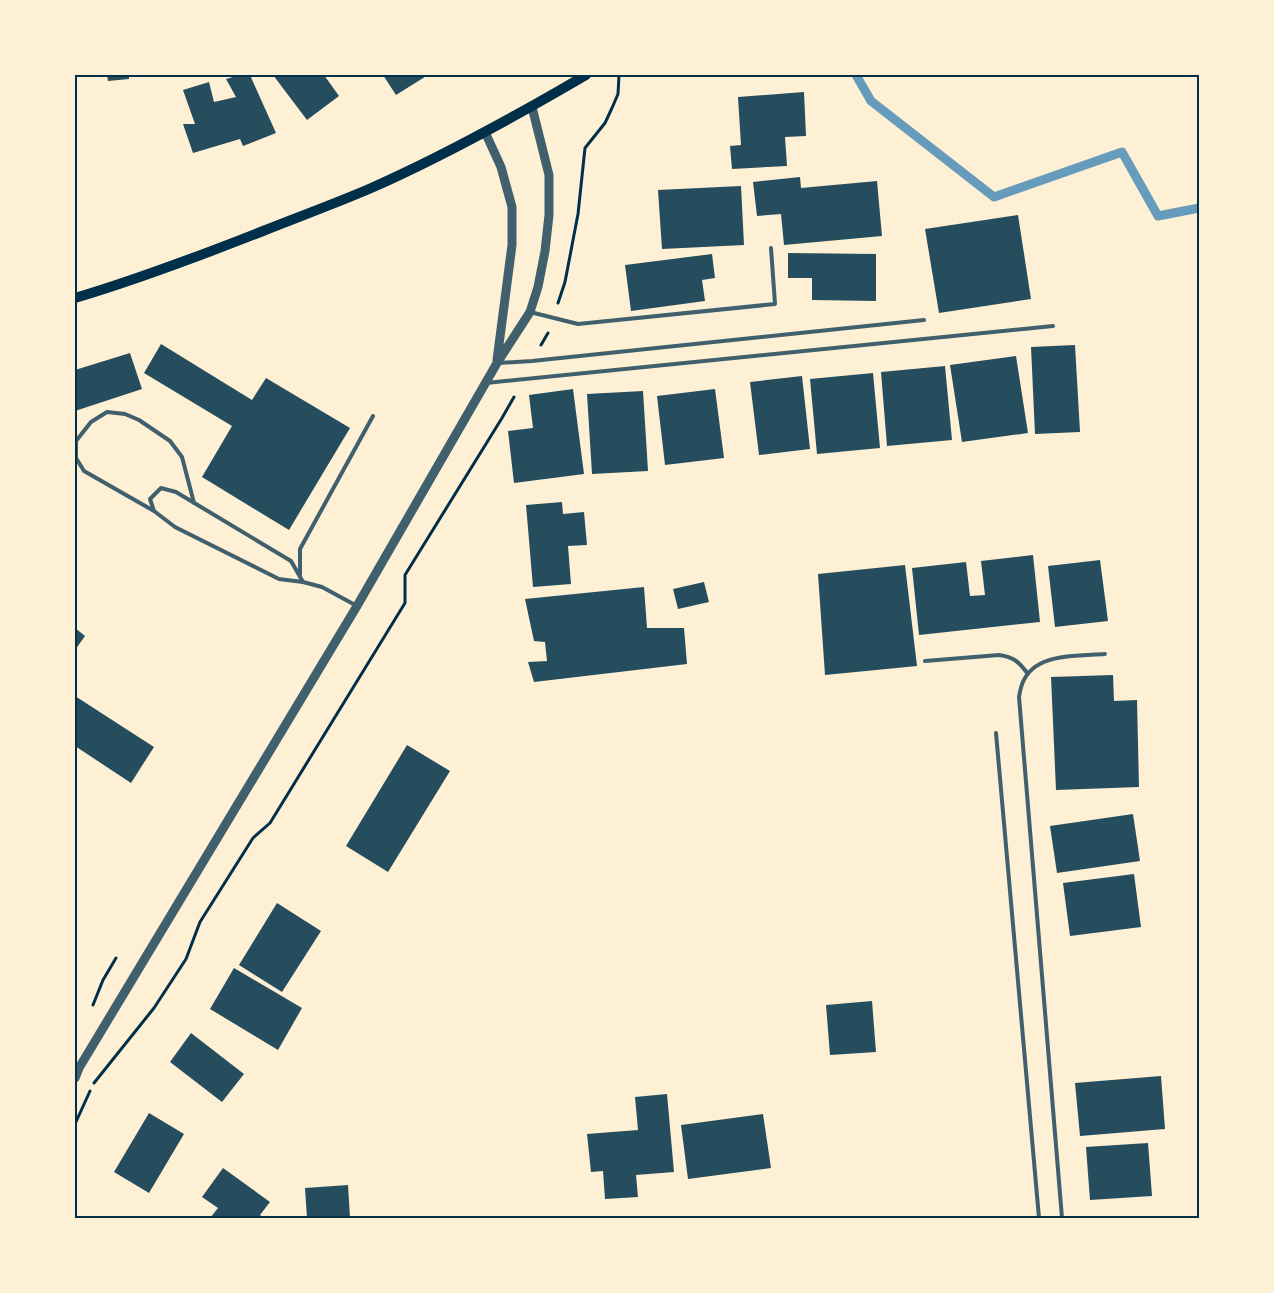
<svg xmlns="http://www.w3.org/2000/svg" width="1274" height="1293" font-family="'IBM Plex Sans',sans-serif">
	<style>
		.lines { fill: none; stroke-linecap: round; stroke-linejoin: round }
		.stream { stroke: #669bbc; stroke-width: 9 }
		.building { fill: #264d5e }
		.path { stroke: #003049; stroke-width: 3 }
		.service { stroke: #3f606c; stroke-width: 4 }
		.tertiary { stroke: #3f606c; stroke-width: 9 }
		.secondary { stroke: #003049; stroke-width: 10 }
		.neatline { fill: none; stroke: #003049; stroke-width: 2 }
	</style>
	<rect width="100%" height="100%" fill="#fdf0d5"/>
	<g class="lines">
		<path class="stream" d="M856 75 871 101 994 197 1122 152 1158 216 1199 208"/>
	</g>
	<path class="building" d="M107 75H129V79L108 81Z
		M240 75H250L276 133 243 146 240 139 193 153 183 124H195L183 90 209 82 214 102 236 97 226 79Z
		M273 75H324L339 96 307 120Z
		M383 75H428L396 95Z
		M804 92 806 136 785 137 787 166 732 169 730 146 741 145 738 97Z
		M800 177 801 188 877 181 882 236 784 245 781 214 757 216 753 182Z
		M741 186 744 245 662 249 658 190Z
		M1018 215 1031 299 939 313 925 229Z
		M788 253 876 254V301L812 300V278H788Z
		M712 254 715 278 702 280 705 301 631 311 625 265Z
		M161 344 252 400 266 378 350 428 289 530 202 477 232 426 144 373Z
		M1075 345 1080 432 1035 434 1031 347Z
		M130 353 142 389 75 411V370Z
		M1016 356 1028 433 962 442 950 365Z
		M945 366 952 440 887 446 881 372Z
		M873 373 880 448 817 454 810 379Z
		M802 376 810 449 759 455 750 382Z
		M573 389 584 474 514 483 508 431 533 428 529 395Z
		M715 389 724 458 665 465 657 396Z
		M643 391 648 471 592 474 587 394Z
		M562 502 563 514 584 512 587 545 568 546 571 584 533 587 526 505Z
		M1033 555 1040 622 919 635 912 568 966 562 970 596 985 595 981 561Z
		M1100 560 1108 621 1055 627 1048 566Z
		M905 565 917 666 825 675 818 574Z
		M704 582 709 602 678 609 673 589Z
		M644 587 647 628H684L687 664 534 682 528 662 547 661 545 642 534 641 525 599Z
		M75 628 85 636 75 650Z
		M1113 675 1114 701 1137 700 1139 787 1056 790 1051 677Z
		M75 696 154 747 131 783 75 746Z
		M407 745 450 771 388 872 346 846Z
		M1133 814 1140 861 1057 873 1050 826Z
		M1134 874 1141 927 1070 936 1063 883Z
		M277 903 321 931 282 992 239 965Z
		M234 968 302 1008 278 1050 210 1009Z
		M872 1001 876 1052 830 1055 826 1005Z
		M191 1033 244 1074 222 1102 170 1062Z
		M1161 1076 1165 1129 1080 1136 1075 1083Z
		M667 1094 674 1172 636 1175 638 1197 605 1199 603 1171 591 1172 587 1134 638 1130 635 1097Z
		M149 1113 184 1134 149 1193 114 1172Z
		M763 1114 771 1168 688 1179 681 1125Z
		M1148 1143 1152 1196 1090 1200 1086 1147Z
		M223 1168 270 1202 260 1215 264 1218H210L218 1208 202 1197Z
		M348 1185 350 1218H307L305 1188Z"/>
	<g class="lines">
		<path class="path" d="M558 303 565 282 578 214 585 148 605 123 612 108 618 94 619 75
			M541 345 548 333
			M93 1005 103 980 116 958
			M94 1083 154 1008 186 959 200 922 253 838 270 823 405 603V575L502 418 514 397
			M75 1124 90 1091"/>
		<path class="service" d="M530 312 578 324 775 304 771 248
			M499 363 532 361 924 320
			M486 383 1053 326
			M154 511 84 471 76 458V441L91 422 107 412 125 414 139 420 170 441 182 457 194 503
			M300 575V549L373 416
			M303 582 291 561 176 492 161 488 150 499 154 511 175 527 279 579 303 582 322 587 357 606
			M925 661 999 655C1014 657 1019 662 1028 674
			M996 733 1039 1218
			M1062 1218 1019 697C1020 691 1021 684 1025 678 1039 653 1079 656 1105 654"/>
		<path class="tertiary" d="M485 132 501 167 512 207V245L497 360
			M75 1078 79 1068 357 606 497 363 530 312 538 287 545 251 549 215V175L532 107"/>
		<path class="secondary" d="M75 298C139 279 202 255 263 231 298 217 334 204 369 189 444 156 516 116 586 75"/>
	</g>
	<rect width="1274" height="1293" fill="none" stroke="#fdf0d5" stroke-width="152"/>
	<rect x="76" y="76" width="1122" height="1141" class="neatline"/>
</svg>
